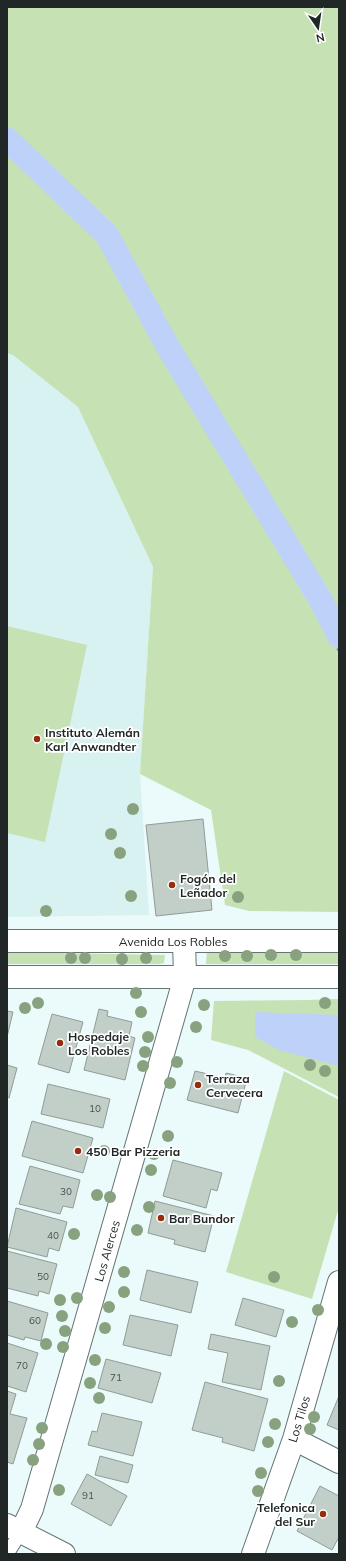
<svg xmlns="http://www.w3.org/2000/svg" width="346" height="1561" font-family="Mulish,sans-serif">
	<style>
		.built { fill: #d8f1f1 }
		.green { fill: #c6e2b4 }
		.water { fill: #bed2f9 }
		.lines { fill: none; stroke-linecap: round; stroke-linejoin: round }
		.canal { stroke: #bed2f9; stroke-width: 24 }
		.building { fill: #c2cfc8; stroke: #909c96 }
		.lane-casing { stroke: #657373; stroke-width: 15 }
		.street-casing { stroke: #657373; stroke-width: 24 }
		.secondary-casing { stroke: #657373; stroke-width: 24 }
		.primary-casing { stroke: #657373; stroke-width: 24 }
		.path { stroke: #838d8e; stroke-width: 2.5; stroke-dasharray: 2 3; stroke-linecap: butt }
		.lane { stroke: #fff; stroke-width: 13 }
		.street { stroke: #fff; stroke-width: 22 }
		.secondary { stroke: #fff; stroke-width: 22 }
		.primary { stroke: #fff; stroke-width: 22 }
		.tree { fill: #88a27f }
		.poi-dot { fill: #952e0c; stroke: #fff; stroke-width: 1.5 }
		.labels { text-anchor: middle; dominant-baseline: central; stroke-width: 3.5; stroke-linejoin: round; paint-order: stroke }
		.number-label { font-size: 10px; fill: #49504f }
		.poi-label { font-size: 12px; font-weight: bold; fill: #212627; stroke: #fff; text-anchor: start }
		.street-label { font-size: 12px; fill: #212627; stroke: #fff }
	</style>
	<rect width="100%" height="100%" fill="#ebfafb"/>
	<path class="built" d="M7 350 78 407 153 567 140 774 149 915 7 917Z"/>
	<path class="green" d="M7 7H339V912L249 911 225 905 211 810 140 774 153 567 78 407 13 355 7 353Z
		M7 626 87 645 45 842 7 833Z
		M207 950H339V964H206Z
		M7 952 165 955 164 963 159 964H7Z
		M339 999V1097L248 1050 211 1040 214 1001 308 1000Z
		M284 1071 339 1100V1207L312 1299 226 1272Z"/>
	<path class="water" d="M255 1012 339 1015V1066L279 1050 255 1037Z"/>
	<g class="lines">
		<path class="canal" d="M7 139 107 235 168 347 320 599 339 636"/>
	</g>
	<path class="building" d="M203 819 212 910 156 916 146 825Z
		M99 1009 108 1011 107 1016 132 1022 129 1036 135 1038 125 1080 84 1070Z
		M7 1011 13 1012 7 1037Z
		M52 1014 83 1022 69 1073 38 1064Z
		M7 1065 17 1068 9 1098 7 1097Z
		M195 1071 225 1078 226 1073 247 1078 238 1113 187 1100Z
		M48 1084 110 1099 103 1128 41 1114Z
		M32 1121 93 1138 83 1173 22 1156Z
		M173 1160 222 1173 217 1191 211 1189 206 1208 163 1196Z
		M30 1166 80 1180 73 1208 63 1206 60 1214 19 1204Z
		M155 1201 214 1216 205 1252 174 1244 175 1240 148 1233Z
		M16 1208 67 1222 59 1251 49 1248 47 1257 7 1247Z
		M7 1251 57 1264 49 1294 39 1291 38 1296 7 1288Z
		M147 1270 198 1282 191 1313 140 1300Z
		M243 1298 284 1310 276 1337 235 1325Z
		M7 1301 48 1313 41 1341 25 1337 24 1340 7 1335Z
		M130 1315 178 1325 171 1356 123 1345Z
		M211 1334 270 1346 261 1390 222 1382 228 1353 208 1349Z
		M7 1343 38 1353 26 1392 7 1386Z
		M106 1359 161 1373 152 1403 98 1388Z
		M205 1382 268 1399 254 1451 222 1442 223 1438 192 1430Z
		M7 1391 16 1394 10 1414 27 1418 13 1464 7 1462Z
		M339 1396V1430L327 1425Z
		M102 1413 142 1422 133 1456 88 1445 92 1431 97 1432Z
		M100 1456 133 1465 128 1483 95 1475Z
		M87 1474 127 1496 111 1526 71 1504Z
		M320 1486 339 1496V1537L332 1550 297 1531Z"/>
	<g class="lines">
		<g class="lane-casing">
			<path id="lane" d="M7 1554 21 1532"/>
		</g>
		<g class="street-casing">
			<path id="street" d="M294 1439 339 1462
				M21 1532 32 1509 179 998 185 977 184 941
				M253 1554 294 1439 339 1282"/>
		</g>
		<g class="secondary-casing">
			<path id="secondary" d="M7 1525 64 1554"/>
		</g>
		<g class="primary-casing">
			<path id="primary" d="M7 941H339
				M7 977H339"/>
		</g>
		<path class="path" d="M337 650 339 649"/>
		<use href="#lane" class="lane"/>
		<use href="#street" class="street"/>
		<use href="#secondary" class="secondary"/>
		<use href="#primary" class="primary"/>
	</g>
	<g class="tree">
		<circle cx="133" cy="809" r="6"/>
		<circle cx="111" cy="834" r="6"/>
		<circle cx="120" cy="853" r="6"/>
		<circle cx="131" cy="896" r="6"/>
		<circle cx="238" cy="897" r="6"/>
		<circle cx="46" cy="911" r="6"/>
		<circle cx="271" cy="955" r="6"/>
		<circle cx="296" cy="955" r="6"/>
		<circle cx="225" cy="956" r="6"/>
		<circle cx="247" cy="956" r="6"/>
		<circle cx="71" cy="958" r="6"/>
		<circle cx="85" cy="958" r="6"/>
		<circle cx="146" cy="958" r="6"/>
		<circle cx="122" cy="959" r="6"/>
		<circle cx="136" cy="993" r="6"/>
		<circle cx="38" cy="1003" r="6"/>
		<circle cx="325" cy="1003" r="6"/>
		<circle cx="204" cy="1005" r="6"/>
		<circle cx="25" cy="1008" r="6"/>
		<circle cx="141" cy="1012" r="6"/>
		<circle cx="196" cy="1027" r="6"/>
		<circle cx="148" cy="1037" r="6"/>
		<circle cx="145" cy="1052" r="6"/>
		<circle cx="177" cy="1062" r="6"/>
		<circle cx="310" cy="1065" r="6"/>
		<circle cx="143" cy="1066" r="6"/>
		<circle cx="325" cy="1071" r="6"/>
		<circle cx="170" cy="1083" r="6"/>
		<circle cx="168" cy="1136" r="6"/>
		<circle cx="104" cy="1151" r="6"/>
		<circle cx="154" cy="1154" r="6"/>
		<circle cx="151" cy="1170" r="6"/>
		<circle cx="97" cy="1195" r="6"/>
		<circle cx="110" cy="1197" r="6"/>
		<circle cx="149" cy="1207" r="6"/>
		<circle cx="137" cy="1230" r="6"/>
		<circle cx="74" cy="1234" r="6"/>
		<circle cx="124" cy="1272" r="6"/>
		<circle cx="274" cy="1277" r="6"/>
		<circle cx="124" cy="1292" r="6"/>
		<circle cx="77" cy="1298" r="6"/>
		<circle cx="60" cy="1300" r="6"/>
		<circle cx="109" cy="1307" r="6"/>
		<circle cx="318" cy="1310" r="6"/>
		<circle cx="62" cy="1316" r="6"/>
		<circle cx="292" cy="1322" r="6"/>
		<circle cx="105" cy="1328" r="6"/>
		<circle cx="65" cy="1331" r="6"/>
		<circle cx="46" cy="1344" r="6"/>
		<circle cx="63" cy="1347" r="6"/>
		<circle cx="95" cy="1360" r="6"/>
		<circle cx="279" cy="1381" r="6"/>
		<circle cx="90" cy="1383" r="6"/>
		<circle cx="99" cy="1398" r="6"/>
		<circle cx="314" cy="1417" r="6"/>
		<circle cx="275" cy="1424" r="6"/>
		<circle cx="42" cy="1428" r="6"/>
		<circle cx="310" cy="1429" r="6"/>
		<circle cx="268" cy="1442" r="6"/>
		<circle cx="39" cy="1444" r="6"/>
		<circle cx="33" cy="1460" r="6"/>
		<circle cx="261" cy="1473" r="6"/>
		<circle cx="59" cy="1490" r="6"/>
		<circle cx="258" cy="1491" r="6"/>
	</g>
	<g class="poi-dot">
		<circle cx="37" cy="739" r="4"/>
		<circle cx="172" cy="885" r="4"/>
		<circle cx="60" cy="1043" r="4"/>
		<circle cx="198" cy="1085" r="4"/>
		<circle cx="78" cy="1151" r="4"/>
		<circle cx="161" cy="1218" r="4"/>
		<circle cx="323" cy="1514" r="4"/>
	</g>
	<g class="labels">
		<g class="number-label">
			<text x="95" y="1108">10</text>
			<text x="66" y="1191">30</text>
			<text x="53" y="1235">40</text>
			<text x="43" y="1276">50</text>
			<text x="35" y="1320">60</text>
			<text x="22" y="1365">70</text>
			<text x="116" y="1377">71</text>
			<text x="88" y="1495">91</text>
		</g>
		<g class="poi-label">
			<text x="45" y="732">Instituto Alemán<tspan x="45" dy="14">Karl Anwandter</tspan></text>
			<text x="180" y="878">Fogón del<tspan x="180" dy="14">Leñador</tspan></text>
			<text x="68" y="1036">Hospedaje<tspan x="68" dy="14">Los Robles</tspan></text>
			<text x="206" y="1078">Terraza<tspan x="206" dy="14">Cervecera</tspan></text>
			<text x="86" y="1151">450 Bar Pizzeria</text>
			<text x="169" y="1218">Bar Bundor</text>
			<text x="315" y="1507" text-anchor="end">Telefonica<tspan x="315" dy="14">del Sur</tspan></text>
		</g>
		<g class="street-label">
			<text x="173" y="941">Avenida Los Robles</text>
			<text transform="translate(107 1251) rotate(-74)">Los Alerces</text>
			<text transform="translate(299 1419) rotate(-73)">Los Tilos</text>
		</g>
	</g>
	<rect width="346" height="1561" fill="none" stroke="#212627" stroke-width="16"/>
	<g transform="translate(318 28) rotate(167)" stroke="#ffffff" stroke-width="3" paint-order="stroke">
	<path d="M0-3L7 15L0 10L-7 15Z" fill="#212627"/>
	<text y="-6" font-size="11" font-weight="bold" text-anchor="middle" fill="#212627">N</text>
	</g>
</svg>
